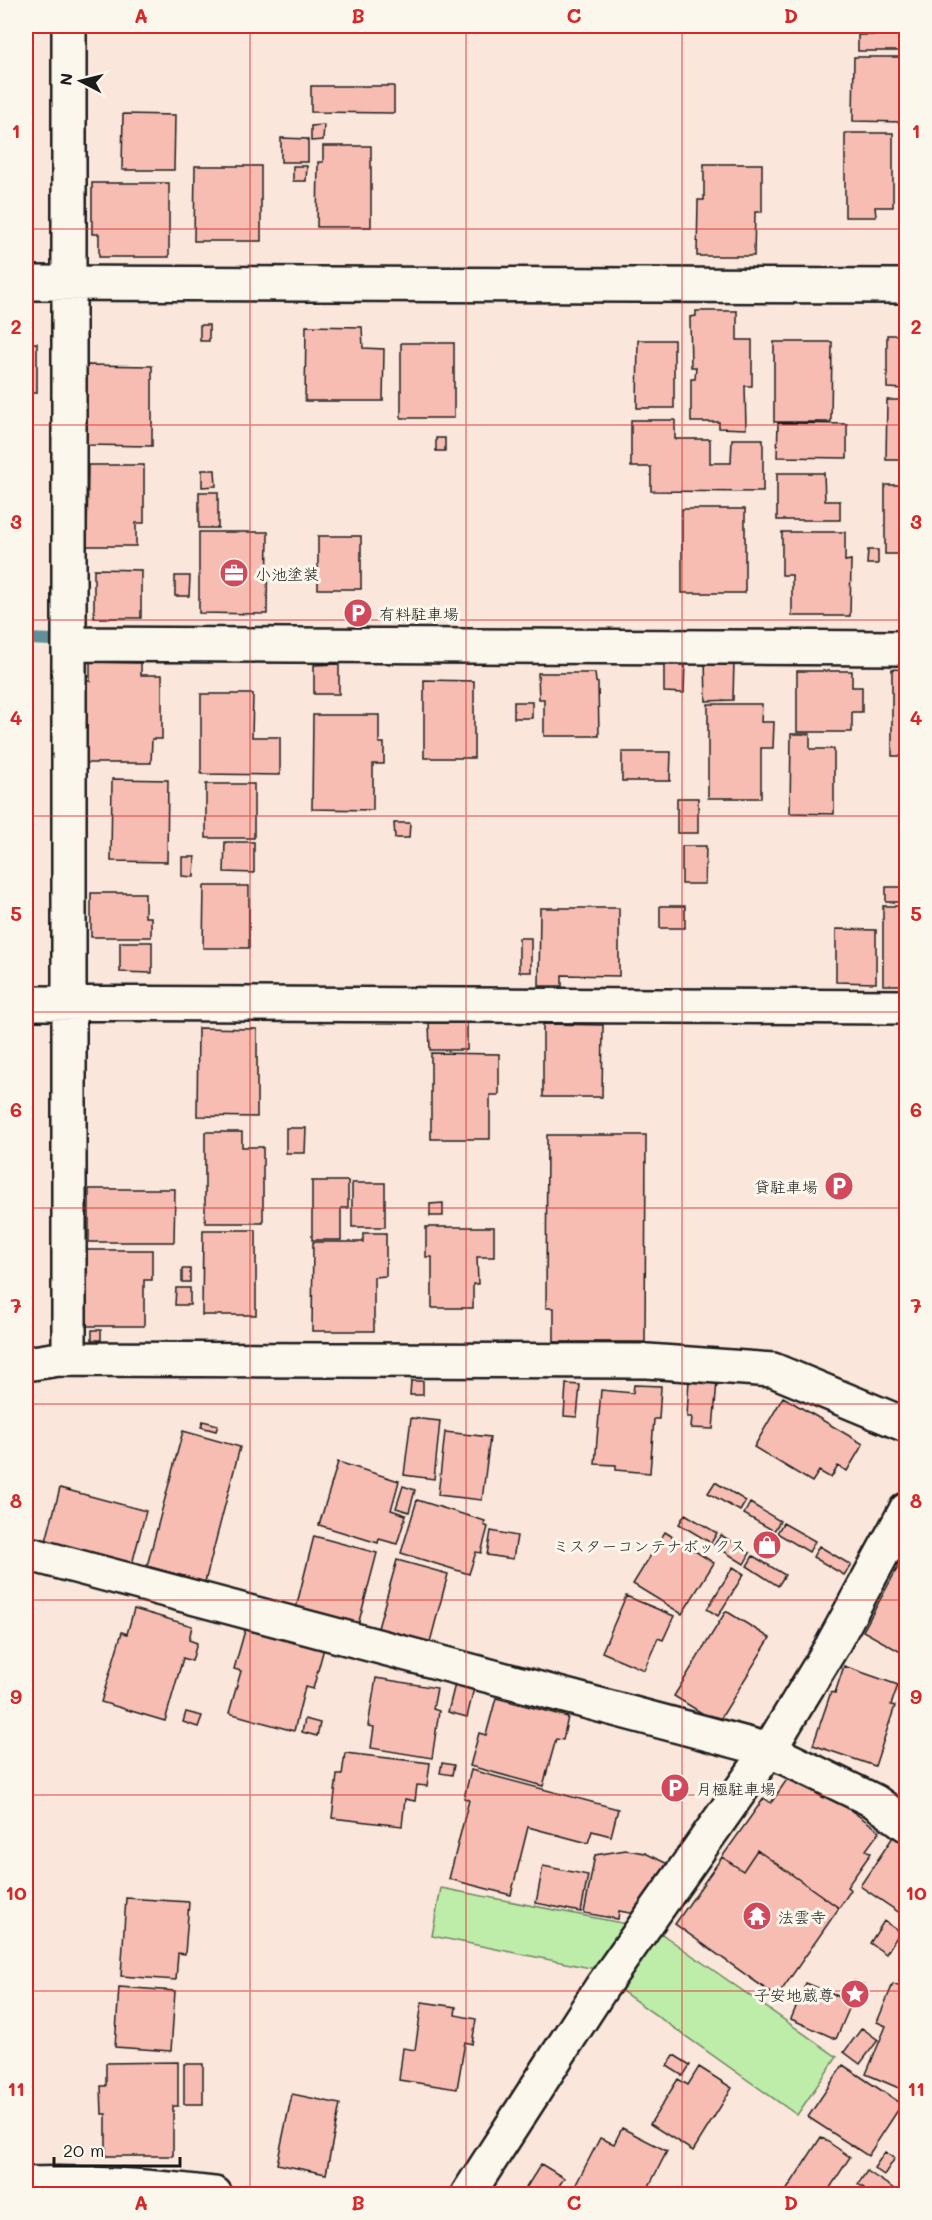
<svg xmlns="http://www.w3.org/2000/svg" width="932" height="2220" font-family="Mali,'Klee One',sans-serif">
	<style>
		.green { fill: #beeca9; stroke: #6d8462; stroke-width: 1.5 }
		.lines { fill: none; stroke-linecap: round; stroke-linejoin: round }
		.stream { stroke: #609098; stroke-width: 12 }
		.building { fill: #f8bdb2; stroke: #1c1c1c; stroke-width: 1.5 }
		.street-casing { stroke: #1c1c1c; stroke-width: 38 }
		.secondary-casing { stroke: #1c1c1c; stroke-width: 38 }
		.street { stroke: #fbf7ec; stroke-width: 33 }
		.secondary { stroke: #fbf7ec; stroke-width: 33 }
		.grid { fill: none; stroke: #d62828; stroke-width: 1.5; stroke-opacity: 0.55 }
		.labels { text-anchor: middle; dominant-baseline: central; stroke-width: 6; stroke-linejoin: round; paint-order: stroke }
		.poi-label { font-size: 16px; fill: #1c1c1c; stroke: #fbf7ec; text-anchor: start }
		.neatline { fill: none; stroke: #d62828; stroke-width: 2 }
		.grid-label { font-size: 20px; text-anchor: middle; font-weight: bold; fill: #d62828 }
	</style>
	<rect width="100%" height="100%" fill="#fae6db"/>
	<filter id="ink" filterUnits="userSpaceOnUse"><feTurbulence type="fractalNoise" baseFrequency=".0167" numOctaves="2"/><feDisplacementMap in="SourceGraphic" scale="12" xChannelSelector="R" yChannelSelector="G"/><feConvolveMatrix kernelMatrix="1 2 1 2 8 2 1 2 1" color-interpolation-filters="sRGB"/></filter>
	<g filter="url(#ink)">
		<path class="green" d="M441 1888 627 1924 595 1969 432 1936Z
			M659 1932 837 2057 797 2115 619 1989Z"/>
		<g class="lines">
			<path class="stream" d="M26 639 53 640"/>
		</g>
		<path class="building" d="M836 26H890V28H836Z
			M858 35H900V51H858Z
			M854 57H906V122L853 121Z
			M311 86H394V113L311 112Z
			M123 114 175 115 174 170H122Z
			M324 125 323 140 311 141V126Z
			M845 133H893V207H875L876 217H845Z
			M281 138 308 139V162H281Z
			M323 146H371V227H317L318 162H323Z
			M704 164H762V212H755L754 256H697L698 200H704Z
			M195 166H261V241H194Z
			M293 166H307L306 181H293Z
			M92 183H169V257H99V234H92Z
			M696 311H737V340H752V386H745L746 429 719 428V422H691V379H695L696 367H691L690 317 696 316Z
			M200 325H209V341H200Z
			M306 326 362 327 363 348 384 349 383 401H305Z
			M887 335H906V389L887 388Z
			M638 340H674V408H637Z
			M774 342H832L831 422H774Z
			M26 343H37V393H30L29 441H26Z
			M401 343H454V418H401Z
			M86 365 152 366V446L85 445Z
			M887 400H906V460H886Z
			M631 420H675V439H710V463H731L732 439H763V492L651 491V467H631Z
			M778 423 847 424V458L777 457Z
			M436 438H445V451H436Z
			M88 465H144V523H136V546H87Z
			M202 470H215L216 486 202 487Z
			M777 473H824L825 501H840V520H777Z
			M885 485H906V554H885Z
			M199 492H218V528H199Z
			M682 509H745V593H682Z
			M199 532H268L267 614 199 613Z
			M782 532H845V561L851 560 850 616H792V575H782Z
			M318 536H361V589H318Z
			M868 550H878V564H867Z
			M94 569 141 570V618H94Z
			M175 576H190L189 596H175Z
			M664 659 685 660 684 693 664 692Z
			M705 659H734L733 700 706 701Z
			M90 662 141 663V675H162V739H152L151 763H85V681H90Z
			M339 664V694H314V665Z
			M892 669 906 670V756H892Z
			M797 671H852V687H862V712H852V732H797Z
			M538 673H595L596 682 598 683 599 736H544V699H539Z
			M424 680 474 681V758H424Z
			M201 694H253L252 737H280V775L201 774Z
			M514 702H532V718H514Z
			M708 704H762L761 722H774L773 748H761V798H708Z
			M313 715H379V743H384V764H373V810L312 809Z
			M791 734H810V749H834V814L790 813Z
			M622 752H671L670 781H622Z
			M112 779 168 780 167 862 111 861Z
			M206 784H254V838H206Z
			M677 798H698V833H677Z
			M394 823H410L409 838H395Z
			M225 842H254V873L224 872Z
			M682 846H706L705 884H682Z
			M182 857H195L194 877 182 876Z
			M204 886H249V948H203Z
			M886 887H905V902H886Z
			M91 893H145V917H151V937H91Z
			M660 906H685V928H660Z
			M883 906H906V985H883Z
			M540 908H619V976L562 975V986H539Z
			M836 929 876 930V983L836 982Z
			M519 938H531V972H519Z
			M120 942H152V973L120 972Z
			M429 1023H467V1050H430Z
			M543 1024 603 1025 602 1097H543Z
			M198 1028 257 1029V1117L197 1116Z
			M26 1047H31L30 1142H26Z
			M431 1053 499 1054V1095H490V1139H431Z
			M286 1128H306L305 1153H286Z
			M205 1132H242V1147H263V1223H205Z
			M547 1135H646L645 1342H554V1308H546Z
			M312 1181H348V1208H341V1240H312Z
			M352 1183H385V1227H352Z
			M89 1189H175L174 1242H89Z
			M443 1203V1216H430V1204Z
			M426 1227H494V1257H477L478 1284H473V1308H432V1257H426Z
			M203 1230H256V1315H202Z
			M363 1233H386V1276L374 1277V1331H312L313 1242H363Z
			M87 1250H152V1280H144V1326H87Z
			M182 1269H190V1282H182Z
			M176 1288H190V1305H175Z
			M92 1330H101V1340H92Z
			M689 1379 717 1381 713 1429 691 1428 692 1417H687Z
			M411 1381H423V1395H410Z
			M566 1384 580 1385 577 1417 564 1416Z
			M634 1385 661 1386 659 1419H654L650 1473 616 1470V1465L595 1464 601 1390 633 1393Z
			M783 1397 863 1444 847 1471 838 1466 831 1478 819 1471 812 1482 754 1447Z
			M411 1418 440 1421 434 1479 404 1475Z
			M203 1421 218 1425 216 1431 201 1427Z
			M183 1431 240 1447 205 1582 147 1566Z
			M445 1432 490 1437 482 1500 438 1495Z
			M338 1462 399 1481 391 1510 406 1515 397 1544 379 1539 378 1543 319 1525Z
			M715 1482 746 1501 740 1511 708 1493Z
			M403 1486 415 1490 409 1512 396 1508Z
			M60 1488 146 1511 132 1564 46 1541Z
			M417 1500 485 1521 484 1525 488 1527 481 1553 476 1552 469 1574 401 1553Z
			M750 1503 780 1521 774 1531 744 1514Z
			M685 1514 717 1533 711 1543 679 1524Z
			M783 1523 815 1541 809 1552 777 1533Z
			M491 1531 517 1536 513 1559 487 1555Z
			M665 1532 714 1563 682 1614 633 1584Z
			M721 1535 750 1553 744 1564 714 1545Z
			M314 1536 377 1553 357 1629 295 1612Z
			M819 1546 851 1565 844 1575 813 1557Z
			M753 1556 785 1575 778 1586 747 1566Z
			M903 1558 906 1560V1655L863 1631Z
			M397 1560 448 1574 430 1642 378 1628Z
			M733 1567 744 1574 718 1616 707 1609Z
			M626 1596 674 1616 663 1640 658 1638 644 1670 602 1652Z
			M134 1609 192 1626 189 1640 197 1643 192 1661 183 1658 165 1721 101 1702 122 1632 127 1634Z
			M726 1611 770 1638 718 1723 674 1696Z
			M246 1627 324 1648 313 1689 305 1687 294 1731 229 1713 241 1671 234 1669Z
			M844 1666 898 1685 891 1705 895 1706 875 1766 813 1745 831 1692 835 1693Z
			M376 1678 437 1688 433 1709 439 1711 432 1758 371 1748 374 1727 368 1726Z
			M455 1684 474 1688 467 1717 448 1712Z
			M496 1698 568 1717 563 1740 556 1739 543 1786 470 1766 479 1733 486 1735Z
			M186 1712 202 1716 198 1727 183 1722Z
			M305 1719 320 1723 317 1736 302 1732Z
			M345 1753 430 1763 427 1786 417 1785 415 1801 405 1799 402 1826 332 1818 337 1775H342Z
			M442 1763 454 1765 452 1775 440 1773Z
			M471 1770 618 1809 611 1836 592 1831 588 1843 528 1827 511 1895 449 1879 469 1800 464 1798Z
			M790 1775 823 1798 826 1793 880 1831 866 1850 871 1853 847 1887 851 1890 839 1908 757 1850 743 1871 722 1857 764 1798 771 1803Z
			M897 1831 906 1837V1917L860 1886Z
			M626 1850 645 1853 670 1865 635 1914 619 1911 618 1919 584 1913 595 1855Z
			M757 1850 839 1908 777 1997 675 1924 722 1857 743 1871Z
			M543 1866 588 1875 581 1912 536 1903Z
			M126 1898 189 1902 185 1954 178 1953 176 1980 121 1976Z
			M884 1921 900 1932 886 1954 870 1943Z
			M854 1981 864 1985 858 1999 848 1995Z
			M806 1983 852 2002 836 2039 791 2019Z
			M893 1984 906 1989V2091L866 2074 886 2026 877 2022Z
			M119 1987 175 1991 171 2051 115 2047Z
			M422 2002 456 2007 455 2015 476 2019 472 2044 465 2042 457 2089 399 2080 403 2048 415 2050Z
			M862 2028 878 2040 860 2064 844 2052Z
			M674 2055 690 2065 683 2076 667 2066Z
			M178 2062V2106H173V2156H106V2114H102L101 2086H106V2063Z
			M184 2064H203V2104H184Z
			M843 2065 902 2104 868 2156 808 2117Z
			M699 2067 732 2088 693 2151 650 2124 678 2079 688 2085Z
			M292 2094 340 2104 326 2174 277 2164Z
			M622 2128 667 2151 645 2194 641 2192 639 2194H571L600 2138 614 2144Z
			M821 2137 850 2157 826 2194H784Z
			M885 2152 895 2158 884 2175 874 2168Z
			M541 2164 564 2178 554 2194H529L524 2191Z
			M867 2171 894 2189 890 2194H861L864 2188 858 2184Z"/>
		<g class="lines">
			<g class="street-casing">
				<path id="street" d="M69 26V1359
					M26 283 906 286
					M69 644 906 648
					M26 1003 906 1007
					M26 1364 59 1359 647 1361 773 1370 906 1425
					M26 1553 769 1750 874 1801 906 1824
					M468 2194 601 1988 769 1750 832 1646 906 1510"/>
			</g>
			<g class="secondary-casing">
				<path id="secondary" d="M26 2184C90 2182 152 2186 215 2194"/>
			</g>
			<use href="#street" class="street"/>
			<use href="#secondary" class="secondary"/>
		</g>
	</g>
	<path class="grid" d="M250 26V2194M466 26V2194M682 26V2194M26 229H906M26 425H906M26 620H906M26 816H906M26 1012H906M26 1208H906M26 1404H906M26 1600H906M26 1795H906M26 1991H906"/>
	<defs>
		<g id="office-disc" transform="scale(1.5)"><circle r="9.5" fill="#d1495b" stroke="#fbf7ec"/><path d="M-6-3h4V-5.5h4V-3h4V5H-6ZM-1-4.5V-3h2v-1.5ZM-6 0V1H6V0Z" fill="#fff"/></g>
		<g id="parking-disc" transform="scale(1.5)"><circle r="9.5" fill="#d1495b" stroke="#fbf7ec"/><path d="M-3.5-5.5H1a3.5 3.5 0 0 1 0 7H-1V5.5H-3.5ZM-1-3.4V-.6H.8a1.4 1.4 0 0 0 0-2.8Z" fill="#fff"/></g>
		<g id="shop-disc" transform="scale(1.5)"><circle r="9.5" fill="#d1495b" stroke="#fbf7ec"/><path d="M-5-2.5h2.3a2.7 3.5 0 0 1 5.4 0H5L5.5 6h-11ZM-1.5-2.5h3a1.5 2.3 0 0 0-3 0Z" fill="#fff"/></g>
		<g id="temple-disc" transform="scale(1.5)"><circle r="9.5" fill="#d1495b" stroke="#fbf7ec"/><path d="M0-6L5-2H3V0L6.5 2.5H4V6H1.5V3h-3V6H-4V2.5H-6.5L-3 0V-2H-5Z" fill="#fff"/></g>
		<g id="sight-disc" transform="scale(1.5)"><circle r="9.5" fill="#d1495b" stroke="#fbf7ec"/><path d="M0-6L1.8-2.2L6-1.7L2.9 1.2L3.7 5.4L0 3.3L-3.7 5.4L-2.9 1.2L-6-1.7L-1.8-2.2Z" fill="#fff"/></g>
	</defs>
	<g fill-rule="evenodd">
		<use href="#office-disc" x="234" y="573"/>
		<use href="#parking-disc" x="358" y="613"/>
		<use href="#parking-disc" x="839" y="1186"/>
		<use href="#shop-disc" x="767" y="1545"/>
		<use href="#parking-disc" x="675" y="1788"/>
		<use href="#temple-disc" x="757" y="1916"/>
		<use href="#sight-disc" x="855" y="1994"/>
	</g>
	<g class="labels">
		<g class="poi-label">
			<text x="255" y="573">小池塗装</text>
			<text x="379" y="613">有料駐車場</text>
			<text x="818" y="1186" text-anchor="end">貸駐車場</text>
			<text x="746" y="1545" text-anchor="end">ミスターコンテナボックス</text>
			<text x="696" y="1788">月極駐車場</text>
			<text x="778" y="1916">法雲寺</text>
			<text x="834" y="1994" text-anchor="end">子安地蔵尊</text>
		</g>
	</g>
	<rect width="932" height="2220" fill="none" stroke="#fbf7ec" stroke-width="66"/>
	<g transform="translate(81 81) rotate(277)" stroke="#fbf7ec" stroke-width="4.5" paint-order="stroke">
	<path d="M0-4.5L10 22L0 15L-10 22Z" fill="#1c1c1c"/>
	<text y="-9" font-size="16" font-weight="bold" text-anchor="middle" fill="#1c1c1c">N</text>
	</g>
	<path d="M54 2157v9h126v-9" fill="none" stroke="#1c1c1c" stroke-width="3"/>
	<text x="63" y="2157" font-size="18" fill="#1c1c1c" stroke="#fbf7ec" stroke-width="4.5" paint-order="stroke">20 m</text>
	<rect x="33" y="33" width="866" height="2154" class="neatline"/>
	<g class="grid-label">
		<text x="141" y="23">A</text>
		<text x="358" y="23">B</text>
		<text x="574" y="23">C</text>
		<text x="791" y="23">D</text>
		<text x="16" y="138">1</text>
		<text x="916" y="138">1</text>
		<text x="16" y="334">2</text>
		<text x="916" y="334">2</text>
		<text x="16" y="529">3</text>
		<text x="916" y="529">3</text>
		<text x="16" y="725">4</text>
		<text x="916" y="725">4</text>
		<text x="16" y="921">5</text>
		<text x="916" y="921">5</text>
		<text x="16" y="1117">6</text>
		<text x="916" y="1117">6</text>
		<text x="16" y="1313">7</text>
		<text x="916" y="1313">7</text>
		<text x="16" y="1508">8</text>
		<text x="916" y="1508">8</text>
		<text x="16" y="1704">9</text>
		<text x="916" y="1704">9</text>
		<text x="16" y="1900">10</text>
		<text x="916" y="1900">10</text>
		<text x="16" y="2096">11</text>
		<text x="916" y="2096">11</text>
		<text x="141" y="2210">A</text>
		<text x="358" y="2210">B</text>
		<text x="574" y="2210">C</text>
		<text x="791" y="2210">D</text>
	</g>
</svg>
